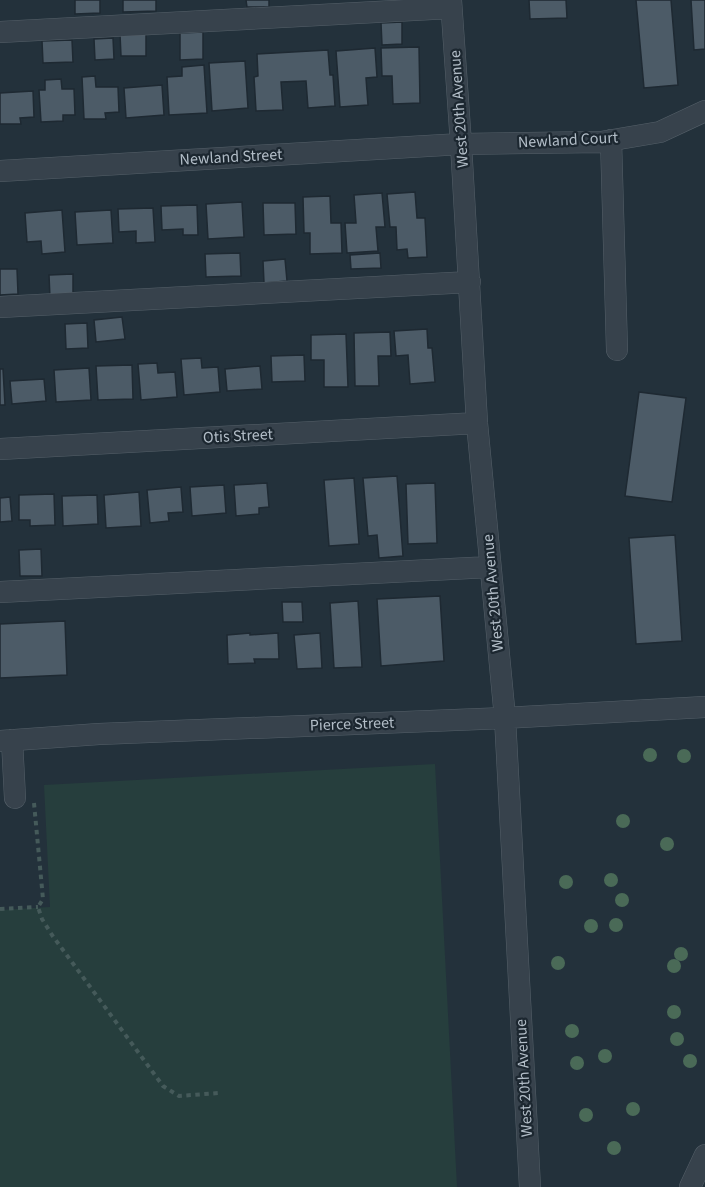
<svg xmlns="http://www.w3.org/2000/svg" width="705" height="1187" font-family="'Source Sans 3',sans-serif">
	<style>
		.green { fill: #263e3d }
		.building { fill: #4c5b67; stroke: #1e2932; stroke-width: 1.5 }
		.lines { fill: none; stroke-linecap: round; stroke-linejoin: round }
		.minor-casing { stroke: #556069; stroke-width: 22 }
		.path { stroke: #455a5a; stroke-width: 4; stroke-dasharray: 4.5 4.5; stroke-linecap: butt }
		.minor { stroke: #37424c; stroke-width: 21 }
		.tree { fill: #4a6a57 }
		.labels { text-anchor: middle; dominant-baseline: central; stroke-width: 4.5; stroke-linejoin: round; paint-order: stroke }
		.street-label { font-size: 16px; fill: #b2bdc7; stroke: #1c2730 }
	</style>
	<rect width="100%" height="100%" fill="#23313b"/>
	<path class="green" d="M435 764 457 1187H0V910L50 907 44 785Z"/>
	<path class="building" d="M75 0H100V13L75 14Z
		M123 0H156V11L123 12Z
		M246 0H269V7H247Z
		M529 0H566L567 18 530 19Z
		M636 0H671L678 85 644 88Z
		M691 0H705V49L694 50Z
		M402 22V44L382 45 381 23Z
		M203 32V59L180 60V33Z
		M120 34H146V56H121Z
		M113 38 114 59 95 60 94 39Z
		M72 40 73 62 43 63 42 41Z
		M419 47 420 103 393 104 392 76H382L381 48Z
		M375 48 377 77 366 78 368 105 340 107 336 51Z
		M328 50 330 75H333L335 106 308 108 306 81 281 82 283 110 256 111 254 77 258 76 257 54Z
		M245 61 248 108 212 111 209 63Z
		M204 65 207 113 169 115 167 77 182 76V67Z
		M95 76 96 87H118L119 112 105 113 106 119H84L82 77Z
		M61 79 62 89H74L75 115H63V121L41 122 39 90H45V80Z
		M162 85 164 115 126 118 124 88Z
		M33 91 34 117 20 118 21 124H0V93Z
		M415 192 417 218H425L427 257 408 258 407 249 397 250 396 227H390L387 194Z
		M382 193 385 227H376L378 251 347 253 345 223H356L354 195Z
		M330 196 331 223H341L342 253 310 254V233H304L303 197Z
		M242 202 244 237 208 239 206 204Z
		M263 203H295L296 234 264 235Z
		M197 205 198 235H183V229L162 230 161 206Z
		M153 208 155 242 136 243V231L119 232 118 209Z
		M62 210 65 252 42 254 41 241 27 242 25 213Z
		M111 210 113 243 77 245 75 212Z
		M240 253 241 276 206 277 205 254Z
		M380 253 381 268 351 269 350 255Z
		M285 259 287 281 264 283 263 261Z
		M0 269H17L18 294 0 295Z
		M73 274V297L50 298 49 275Z
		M122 317 125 339 96 342 94 320Z
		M87 323 88 348 66 349 65 324Z
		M427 329 428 348H432L435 382 410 384 408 355 396 356 394 331Z
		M390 332 391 356H378L379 386H355L354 333Z
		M346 334 348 387H324V360H311V335Z
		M304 355 305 381 272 382 271 356Z
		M201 358 202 368 218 367 220 392 184 395 181 359Z
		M157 363 158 373 175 372 177 397 141 400 138 364Z
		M132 365 133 399 98 400 96 366Z
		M260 366 262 389 227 391 225 369Z
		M89 368 91 400 56 402 54 370Z
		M0 369H3L5 405H0Z
		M44 379 46 401 12 404 10 381Z
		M639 392 686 398 672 502 625 496Z
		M397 476 403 556 379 558 377 535 368 536 363 478Z
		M354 478 359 544 329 546 324 480Z
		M267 483 269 507 259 508V514L236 516 234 485Z
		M435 483 437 543 408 544 406 484Z
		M224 485 226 513 192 516 190 487Z
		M181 487 183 512 168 513 169 521 150 523 147 490Z
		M139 492 141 526 106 528 104 495Z
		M54 494 55 525 30 526V520H19V495Z
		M97 495 98 524 63 526 62 496Z
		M10 497 12 521 0 522V498Z
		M675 535 682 641 636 644 629 538Z
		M41 549 42 576H20L19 550Z
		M440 596 444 661 381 666 377 599Z
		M358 601 362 667 334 668 330 603Z
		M282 602H302L303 622H283Z
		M65 621 67 675 0 678V624Z
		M250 633V635L278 633 279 659H254L255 663 228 664 227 635Z
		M320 633 322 668 297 669 294 635Z"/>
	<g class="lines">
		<g class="minor-casing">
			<path id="minor" d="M451 0 461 144 477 423 505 718 530 1187
				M0 32 451 8
				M611 140 617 350
				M0 171 461 144 601 142 660 132 705 111
				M0 307 470 282
				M0 449 477 423
				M0 592 490 567
				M12 740 15 798
				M0 741 99 734 505 718 705 707
				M690 1187 705 1155"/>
		</g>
		<path class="path" d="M34 803 43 899 38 907 42 919 52 935 163 1086 179 1096 219 1093
			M0 909 38 907"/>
		<use href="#minor" class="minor"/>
	</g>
	<g class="tree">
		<circle cx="650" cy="755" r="7"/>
		<circle cx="684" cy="756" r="7"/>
		<circle cx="623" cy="821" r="7"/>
		<circle cx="667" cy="844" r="7"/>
		<circle cx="611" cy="880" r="7"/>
		<circle cx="566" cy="882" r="7"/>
		<circle cx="622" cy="900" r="7"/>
		<circle cx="616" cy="925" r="7"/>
		<circle cx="591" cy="926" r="7"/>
		<circle cx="681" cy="954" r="7"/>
		<circle cx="558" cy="963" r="7"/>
		<circle cx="674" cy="966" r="7"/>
		<circle cx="674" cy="1012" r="7"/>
		<circle cx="572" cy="1031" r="7"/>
		<circle cx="677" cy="1039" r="7"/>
		<circle cx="605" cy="1056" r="7"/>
		<circle cx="690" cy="1061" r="7"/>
		<circle cx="577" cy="1063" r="7"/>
		<circle cx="633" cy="1109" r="7"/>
		<circle cx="586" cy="1115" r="7"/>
		<circle cx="614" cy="1148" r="7"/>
	</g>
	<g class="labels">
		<g class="street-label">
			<text transform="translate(459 109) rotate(-94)">West 20th Avenue</text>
			<text transform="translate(568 140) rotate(-3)">Newland Court</text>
			<text transform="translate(231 157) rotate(-3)">Newland Street</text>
			<text transform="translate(238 436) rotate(-3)">Otis Street</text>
			<text transform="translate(493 593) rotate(-95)">West 20th Avenue</text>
			<text transform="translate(352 724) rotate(-2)">Pierce Street</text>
			<text transform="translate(524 1078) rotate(-93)">West 20th Avenue</text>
		</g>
	</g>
</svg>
